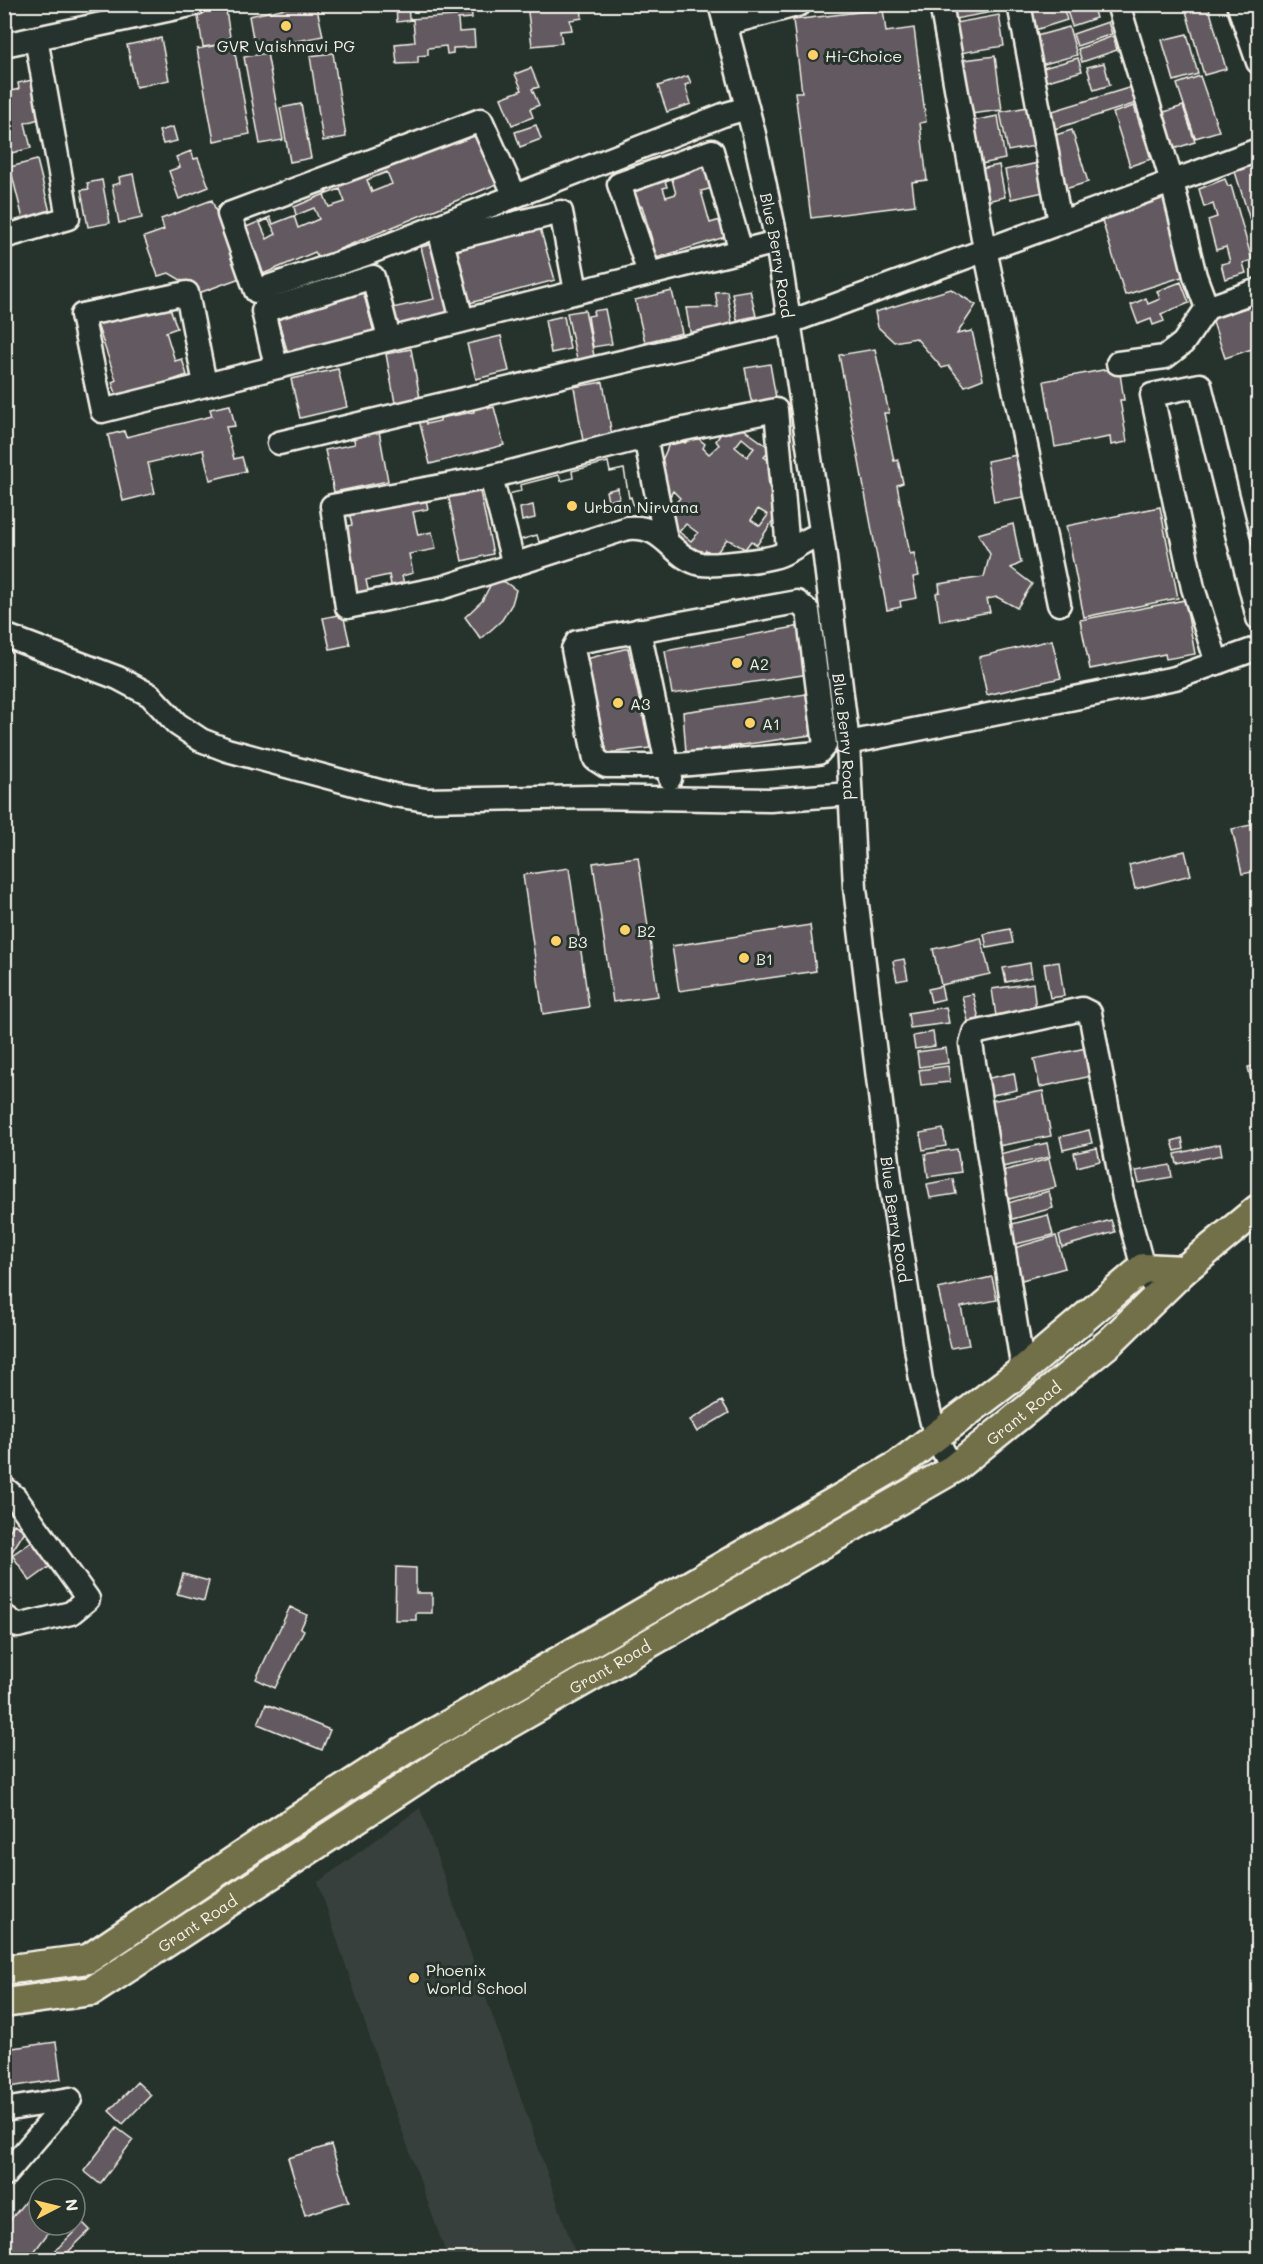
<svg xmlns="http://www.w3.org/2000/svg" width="1263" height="2264" font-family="Mali,sans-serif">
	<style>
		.built { fill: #383f3d }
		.building { fill: #625a61; stroke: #f4f1e8; stroke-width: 1.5; fill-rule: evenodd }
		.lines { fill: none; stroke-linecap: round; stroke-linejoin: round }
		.minor-casing { stroke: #f4f1e8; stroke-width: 27 }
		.major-casing { stroke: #f4f1e8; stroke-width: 33 }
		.minor { stroke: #26332d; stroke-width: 22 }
		.major { stroke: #726f4a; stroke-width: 28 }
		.poi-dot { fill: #ffd166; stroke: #26332d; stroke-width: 2 }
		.labels { text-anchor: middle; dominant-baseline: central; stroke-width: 6; stroke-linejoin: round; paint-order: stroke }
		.poi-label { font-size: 16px; fill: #f4f1e8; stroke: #26332d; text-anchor: start }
		.street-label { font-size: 16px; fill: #f4f1e8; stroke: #26332d }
	</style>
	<rect width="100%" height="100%" fill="#26332d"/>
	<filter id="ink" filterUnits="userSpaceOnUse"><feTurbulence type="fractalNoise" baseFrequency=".0167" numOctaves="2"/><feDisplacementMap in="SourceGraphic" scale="12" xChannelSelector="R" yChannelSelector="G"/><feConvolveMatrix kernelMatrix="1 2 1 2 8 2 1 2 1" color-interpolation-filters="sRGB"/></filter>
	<g filter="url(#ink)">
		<path class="built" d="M420 1808 577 2259H448L382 2074 318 1882Z"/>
		<path class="building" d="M225 4 231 43 203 47 196 5Z
			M305 4H316L323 36 255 49 249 16Z
			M456 4H471L472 18 458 19 459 32 474 31 475 47 453 48V53L447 54 446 46 428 48V55L418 56V63L397 64 395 44 415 42 413 20 397 22 396 7 408 5 409 19 456 16Z
			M527 4H581L582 18 570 20 572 30 560 31 562 43 532 46Z
			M952 4H1008L1009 9 955 19Z
			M1027 4H1062L1067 20 1035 30Z
			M1087 4H1092L1096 18 1072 26 1067 11Z
			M1184 4H1208L1226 69 1204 75Z
			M883 9 886 32 914 28 926 122 920 123 927 180 912 182 915 205 811 218 795 92H802L793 20Z
			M999 15 1004 46 960 53 955 23Z
			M1108 22 1112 34 1077 46 1073 34Z
			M1069 27 1077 55 1037 66 1029 38Z
			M1187 34 1198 74 1174 81 1162 40Z
			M1113 36 1117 50 1082 62 1078 49Z
			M161 38 169 80 136 87 127 45Z
			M233 42 250 134 214 141 197 49Z
			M267 53 283 140 260 144 244 57Z
			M333 53 346 137 323 141 310 56Z
			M995 56 1002 110 971 114 964 60Z
			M1078 58 1082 71 1044 82 1040 69Z
			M1104 63 1110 85 1094 90 1087 67Z
			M531 68 539 87 532 89 539 105 530 109 533 117 512 125 501 98 522 90 515 74Z
			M688 76 691 83 685 85 691 104 667 112 658 86Z
			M1200 76 1219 131 1195 138 1177 84Z
			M37 79 46 117 25 123 31 148 4 155V87L9 86 11 91 19 89 18 83Z
			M1135 86 1140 102 1051 130 1046 113Z
			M301 104 311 158 290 162 280 108Z
			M1033 106 1040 145 1008 151 1000 112Z
			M1134 106 1151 159 1130 166 1113 113Z
			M1183 106 1195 142 1170 150 1158 114Z
			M998 116 1005 159 981 164 972 121Z
			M536 125 541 139 520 147 515 132Z
			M173 127 177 141 163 144 159 131Z
			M476 127 499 183 318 258 315 252 263 274 244 228 270 217 273 224 296 215 294 207 327 193 325 187 381 164 384 169 388 168 386 164ZM387 172 392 184 372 192 367 180ZM340 189 345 202 329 207 324 195ZM314 208 319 219 298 228 294 216ZM268 219 276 234 267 239 260 223Z
			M1072 130 1088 182 1065 189 1049 137Z
			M191 151 194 159 198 158 209 187 179 199 169 171 180 167 176 157Z
			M1258 153V217L1250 220 1232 162Z
			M37 160 50 212 23 219 10 167Z
			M705 162 713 188 701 191 710 223 720 220 725 237 653 259 647 241 652 240 642 206 638 207 631 184 663 174 667 187 663 188 666 197 676 194 670 172Z
			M1038 163 1044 192 1011 199 1005 170Z
			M999 165 1005 197 982 202 976 170Z
			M133 174 142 218 119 223 112 185 120 183 119 177Z
			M1225 179 1228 186 1231 185 1252 260 1243 263 1246 273 1225 279 1221 264 1230 262 1226 247 1216 250 1208 220 1217 217 1213 204 1204 207 1199 189Z
			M102 180 110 223 88 227 81 190 89 189 87 183Z
			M1163 194 1188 275 1125 295 1100 214Z
			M212 200 240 278 196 294 186 283 169 273 158 276 144 237 164 230 161 219Z
			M540 228 555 280 466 304 452 252Z
			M436 243 453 312 397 326 392 308 434 299 421 247Z
			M1181 282 1189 303 1161 314 1164 321 1153 325 1151 319 1138 324 1131 305 1146 298 1148 304 1160 299 1157 291Z
			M361 284 374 332 289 357 275 309Z
			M951 289 976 305 957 334 972 331 983 379 965 386 949 366 942 368 916 338 894 342 878 327 875 312Z
			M750 290 756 316 737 320 732 293Z
			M672 291 682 333 645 342 635 300Z
			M727 291 733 330 691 337 686 308 718 307 715 292Z
			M1258 304V347L1225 358 1212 319Z
			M169 305 177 328 166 332 175 361 182 359 187 375 118 399 112 382 116 380 97 324Z
			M605 309 612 344 593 347 588 316 594 315 593 311Z
			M585 310 596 366 579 369 567 313Z
			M564 316 570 349 551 353 545 320Z
			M501 336 509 371 476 379 467 344Z
			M411 349 420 398 395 403 386 354Z
			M875 349 889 413H884L894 461 898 460 903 483 897 485 910 554 914 553 919 576 913 577 917 598 900 601 901 607 887 610 839 355Z
			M770 364 776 398 761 408 751 400 745 368Z
			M1119 367 1124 400H1120L1127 442 1111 445 1110 437 1055 447 1044 381Z
			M338 369 347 407 300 418 291 379Z
			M603 382 612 436 583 441 574 387Z
			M488 404 489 408 494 407 504 445 430 464 419 420 425 418 426 424 440 421V418L474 412 473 408Z
			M230 405 235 426 226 427 234 459 242 457 246 471 210 480 203 450 148 463 155 493 123 501 108 435 124 431 126 437 212 416 210 409Z
			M738 425 771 449 764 457 776 465 768 477 769 487 780 497 781 508 757 545 751 541 745 549 727 539 715 555 706 550 699 555 665 529 663 517 680 498 673 491 670 496 659 487 657 472 670 442 674 444 680 439 685 443 694 435 705 444 703 448 709 454 719 445 716 441 723 430 730 433ZM742 438 754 448 747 457 735 447ZM758 509 768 515 760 526 751 520ZM686 524 698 533 691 541 679 532Z
			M379 431 388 481 334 492 325 450 355 444 353 436Z
			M1017 455 1024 497 994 502 987 461Z
			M608 462 610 472 624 469 629 498 631 497 636 514 620 518V521L539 542 537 535 520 540 508 494 521 491 520 485 559 475 561 481 573 478 572 471ZM618 488 619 498 608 501 606 491ZM533 505 535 518 522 521 520 508Z
			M608 462 610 472 624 469 629 498 631 497 636 514 620 518V521L539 542 537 535 520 540 508 494 521 491 520 485 559 475 561 481 573 478 572 471Z
			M479 487 493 554 462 561 448 494Z
			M424 490 428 509 413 512 418 535 432 532 436 549 409 554 413 573 402 576 406 591 393 594 389 575 366 580 370 599 351 603 335 529 352 525 348 507Z
			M1160 507 1178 598 1084 617 1066 526Z
			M1013 524 1021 563 1011 568 1032 584 1017 608 997 597 987 599 990 612 940 621 936 593 940 592 939 584 984 577 990 554 978 534Z
			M493 580 505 582 516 590 512 604 502 620 481 639 465 617 482 601Z
			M1185 600 1195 654 1166 659 1165 654 1090 669 1080 620Z
			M343 614 350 645 330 649 323 618Z
			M801 626 809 674 672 694 665 651Z
			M1052 640 1061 678 987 695 979 657Z
			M628 648 650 748 607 753 586 659Z
			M813 693 818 734 686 753 683 712Z
			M1258 819V871L1242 874 1232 829 1251 825 1250 820Z
			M1185 851 1191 875 1135 889 1129 865Z
			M638 857 658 996 613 1002 593 863Z
			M569 868 589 1007 543 1014 523 875Z
			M810 925 816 971 679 991 672 946Z
			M1010 929 1013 943 987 948 984 934Z
			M981 938 990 974 941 985 933 949Z
			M904 959 908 979 897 981 893 961Z
			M1059 962 1064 996 1050 998 1044 964Z
			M1030 963 1032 977 1006 982 1003 968Z
			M1033 983 1036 1011 996 1016 992 989Z
			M941 986 944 999 931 1002 928 989Z
			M973 994 980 1023 969 1025 962 996Z
			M946 1007 949 1023 910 1028 908 1013Z
			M933 1032 935 1046 915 1049 913 1036Z
			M946 1048 948 1063 919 1067 917 1052Z
			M1086 1048 1092 1076 1040 1087 1034 1059Z
			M1258 1065V1078L1251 1080 1248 1067Z
			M948 1066 950 1082 921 1085 919 1070Z
			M1014 1073 1017 1090 988 1096 984 1079Z
			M1043 1091 1051 1136 998 1146 990 1101Z
			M943 1129 946 1146 923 1150 920 1133Z
			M1089 1130 1092 1143 1063 1150 1060 1137Z
			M1182 1138 1184 1149 1175 1151 1172 1141Z
			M1047 1143 1050 1157 1002 1167 999 1154Z
			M1220 1144 1222 1155 1177 1164 1175 1154Z
			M1097 1148 1100 1161 1077 1167 1074 1153Z
			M957 1149 961 1172 928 1177 925 1154Z
			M1049 1159 1056 1187 1009 1199 1002 1171Z
			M1170 1165 1172 1177 1139 1183 1136 1171Z
			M953 1179 956 1194 930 1198 927 1184Z
			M1049 1191 1053 1208 1009 1220 1005 1204Z
			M1048 1215 1053 1235 1012 1245 1008 1225Z
			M1111 1220 1115 1232 1062 1247 1059 1235Z
			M1056 1236 1065 1268 1022 1280 1014 1248Z
			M992 1277 997 1300 961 1307 969 1345 951 1348 938 1289Z
			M722 1401 729 1413 697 1432 690 1420Z
			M14 1524 25 1531 11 1553 4 1549V1539Z
			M35 1539 53 1564 30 1581 12 1555Z
			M396 1567 416 1568V1593H432V1613H416V1620H395Z
			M183 1574 209 1581 204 1601 177 1594Z
			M290 1607 307 1615 301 1628 304 1630 275 1688 256 1679Z
			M266 1704 330 1730 322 1750 258 1724Z
			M56 2042 61 2079 10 2087 5 2049Z
			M137 2082 151 2095 123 2124 109 2111Z
			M117 2128 133 2140 100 2184 84 2171Z
			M331 2145 349 2201 305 2215 288 2158Z
			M27 2199 39 2208V2225H54L28 2260H4V2228Z
			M83 2223 90 2230 60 2260 53 2253Z"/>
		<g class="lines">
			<g class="minor-casing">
				<g id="minor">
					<path id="s1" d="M720 4 754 134 777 242 824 550 848 743 855 888 891 1186 921 1380 936 1438 953 1469"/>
					<path d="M941 4 985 249 1059 604"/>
					<path d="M1019 4 1060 222"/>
					<path d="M1118 4 1172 182 1195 276 1207 308"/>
					<path d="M1238 4 1258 62"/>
					<path d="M725 24 800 4"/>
					<path d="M4 45 195 4"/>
					<path d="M515 196 481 120 229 214 256 291 366 254 723 115 747 108"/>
					<path d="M4 237 68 218 36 38"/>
					<path d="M649 273 619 184 712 151 741 251"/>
					<path d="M462 320 442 241 561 212 576 291"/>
					<path d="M1118 363 1165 357 1183 343 1207 308 1258 290"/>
					<path d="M276 366 263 311 373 277 389 338"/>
					<path d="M205 384 187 293 82 315 102 411 777 242"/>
					<path d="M645 437 491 477 332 506 347 607 441 588 628 528C665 524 671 558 701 564 713 566 769 560 780 555 795 549 805 539 821 534"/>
					<path d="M279 443 790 322 1258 150"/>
					<path d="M491 477 514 565"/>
					<path d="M666 540 645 437 776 410 788 550"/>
					<path d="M797 602 808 611 825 745 818 753 667 766H606L595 759 573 649 577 642Z"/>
					<path d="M639 630 670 778"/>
					<path d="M4 635 118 678 150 695 177 724 201 740 227 750 394 795 426 800 590 797 770 800 850 794"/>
					<path d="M1217 663 1193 588 1152 395 1200 385 1258 618"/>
					<path d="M848 743 1175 678 1258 648"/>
					<path d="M1023 1370 971 1044 974 1033 1082 1009 1090 1013 1124 1198 1143 1268 1152 1283"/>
					<path d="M4 1488 15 1497 88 1599 71 1613 18 1626 4 1616"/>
					<path d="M4 2110 70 2099 4 2176"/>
				</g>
			</g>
			<g class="major-casing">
				<g id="major">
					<path d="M4 1970 88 1959 277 1832 403 1751 898 1465 1023 1370 1143 1268 1184 1270"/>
					<path id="s2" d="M4 2003 92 1991 451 1757 953 1469 1109 1343 1184 1270 1258 1209"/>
				</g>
			</g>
			<use href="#minor" class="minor"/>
			<use href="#major" class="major"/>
		</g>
	</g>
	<g class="poi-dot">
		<circle cx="286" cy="26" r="6"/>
		<circle cx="813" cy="55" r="6"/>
		<circle cx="572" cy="506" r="6"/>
		<circle cx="737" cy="663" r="6"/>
		<circle cx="618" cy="703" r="6"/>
		<circle cx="750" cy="723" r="6"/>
		<circle cx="625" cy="930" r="6"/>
		<circle cx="556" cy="941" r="6"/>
		<circle cx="744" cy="958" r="6"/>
		<circle cx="414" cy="1978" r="6"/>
	</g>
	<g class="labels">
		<g class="poi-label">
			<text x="286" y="45" text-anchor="middle">GVR Vaishnavi PG</text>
			<text x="825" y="55">Hi-Choice</text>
			<text x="584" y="506">Urban Nirvana</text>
			<text x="749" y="663">A2</text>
			<text x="630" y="703">A3</text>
			<text x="762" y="723">A1</text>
			<text x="637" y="930">B2</text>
			<text x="568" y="941">B3</text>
			<text x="756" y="958">B1</text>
			<text x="426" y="1969">Phoenix<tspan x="426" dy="18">World School</tspan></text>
		</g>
		<g class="street-label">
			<text stroke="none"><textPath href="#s1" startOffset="258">Blue Berry Road</textPath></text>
			<text stroke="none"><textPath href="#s1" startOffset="744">Blue Berry Road</textPath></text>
			<text stroke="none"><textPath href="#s1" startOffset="1230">Blue Berry Road</textPath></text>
			<text stroke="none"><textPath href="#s2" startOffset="1186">Grant Road</textPath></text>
			<text stroke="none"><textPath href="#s2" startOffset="700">Grant Road</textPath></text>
			<text stroke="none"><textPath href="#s2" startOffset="214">Grant Road</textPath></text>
		</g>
	</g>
	<rect width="1263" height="2264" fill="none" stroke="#26332d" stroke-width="24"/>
	<rect x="12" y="12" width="1239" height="2240" fill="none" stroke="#f4f1e8" stroke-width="2" filter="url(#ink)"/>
	<g transform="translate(57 2207) rotate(83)"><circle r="28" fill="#26332d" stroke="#787f78" stroke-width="1.5"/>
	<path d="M0-4.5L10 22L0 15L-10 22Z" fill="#ffd166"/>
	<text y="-9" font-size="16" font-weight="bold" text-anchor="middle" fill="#f4f1e8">N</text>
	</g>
</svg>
